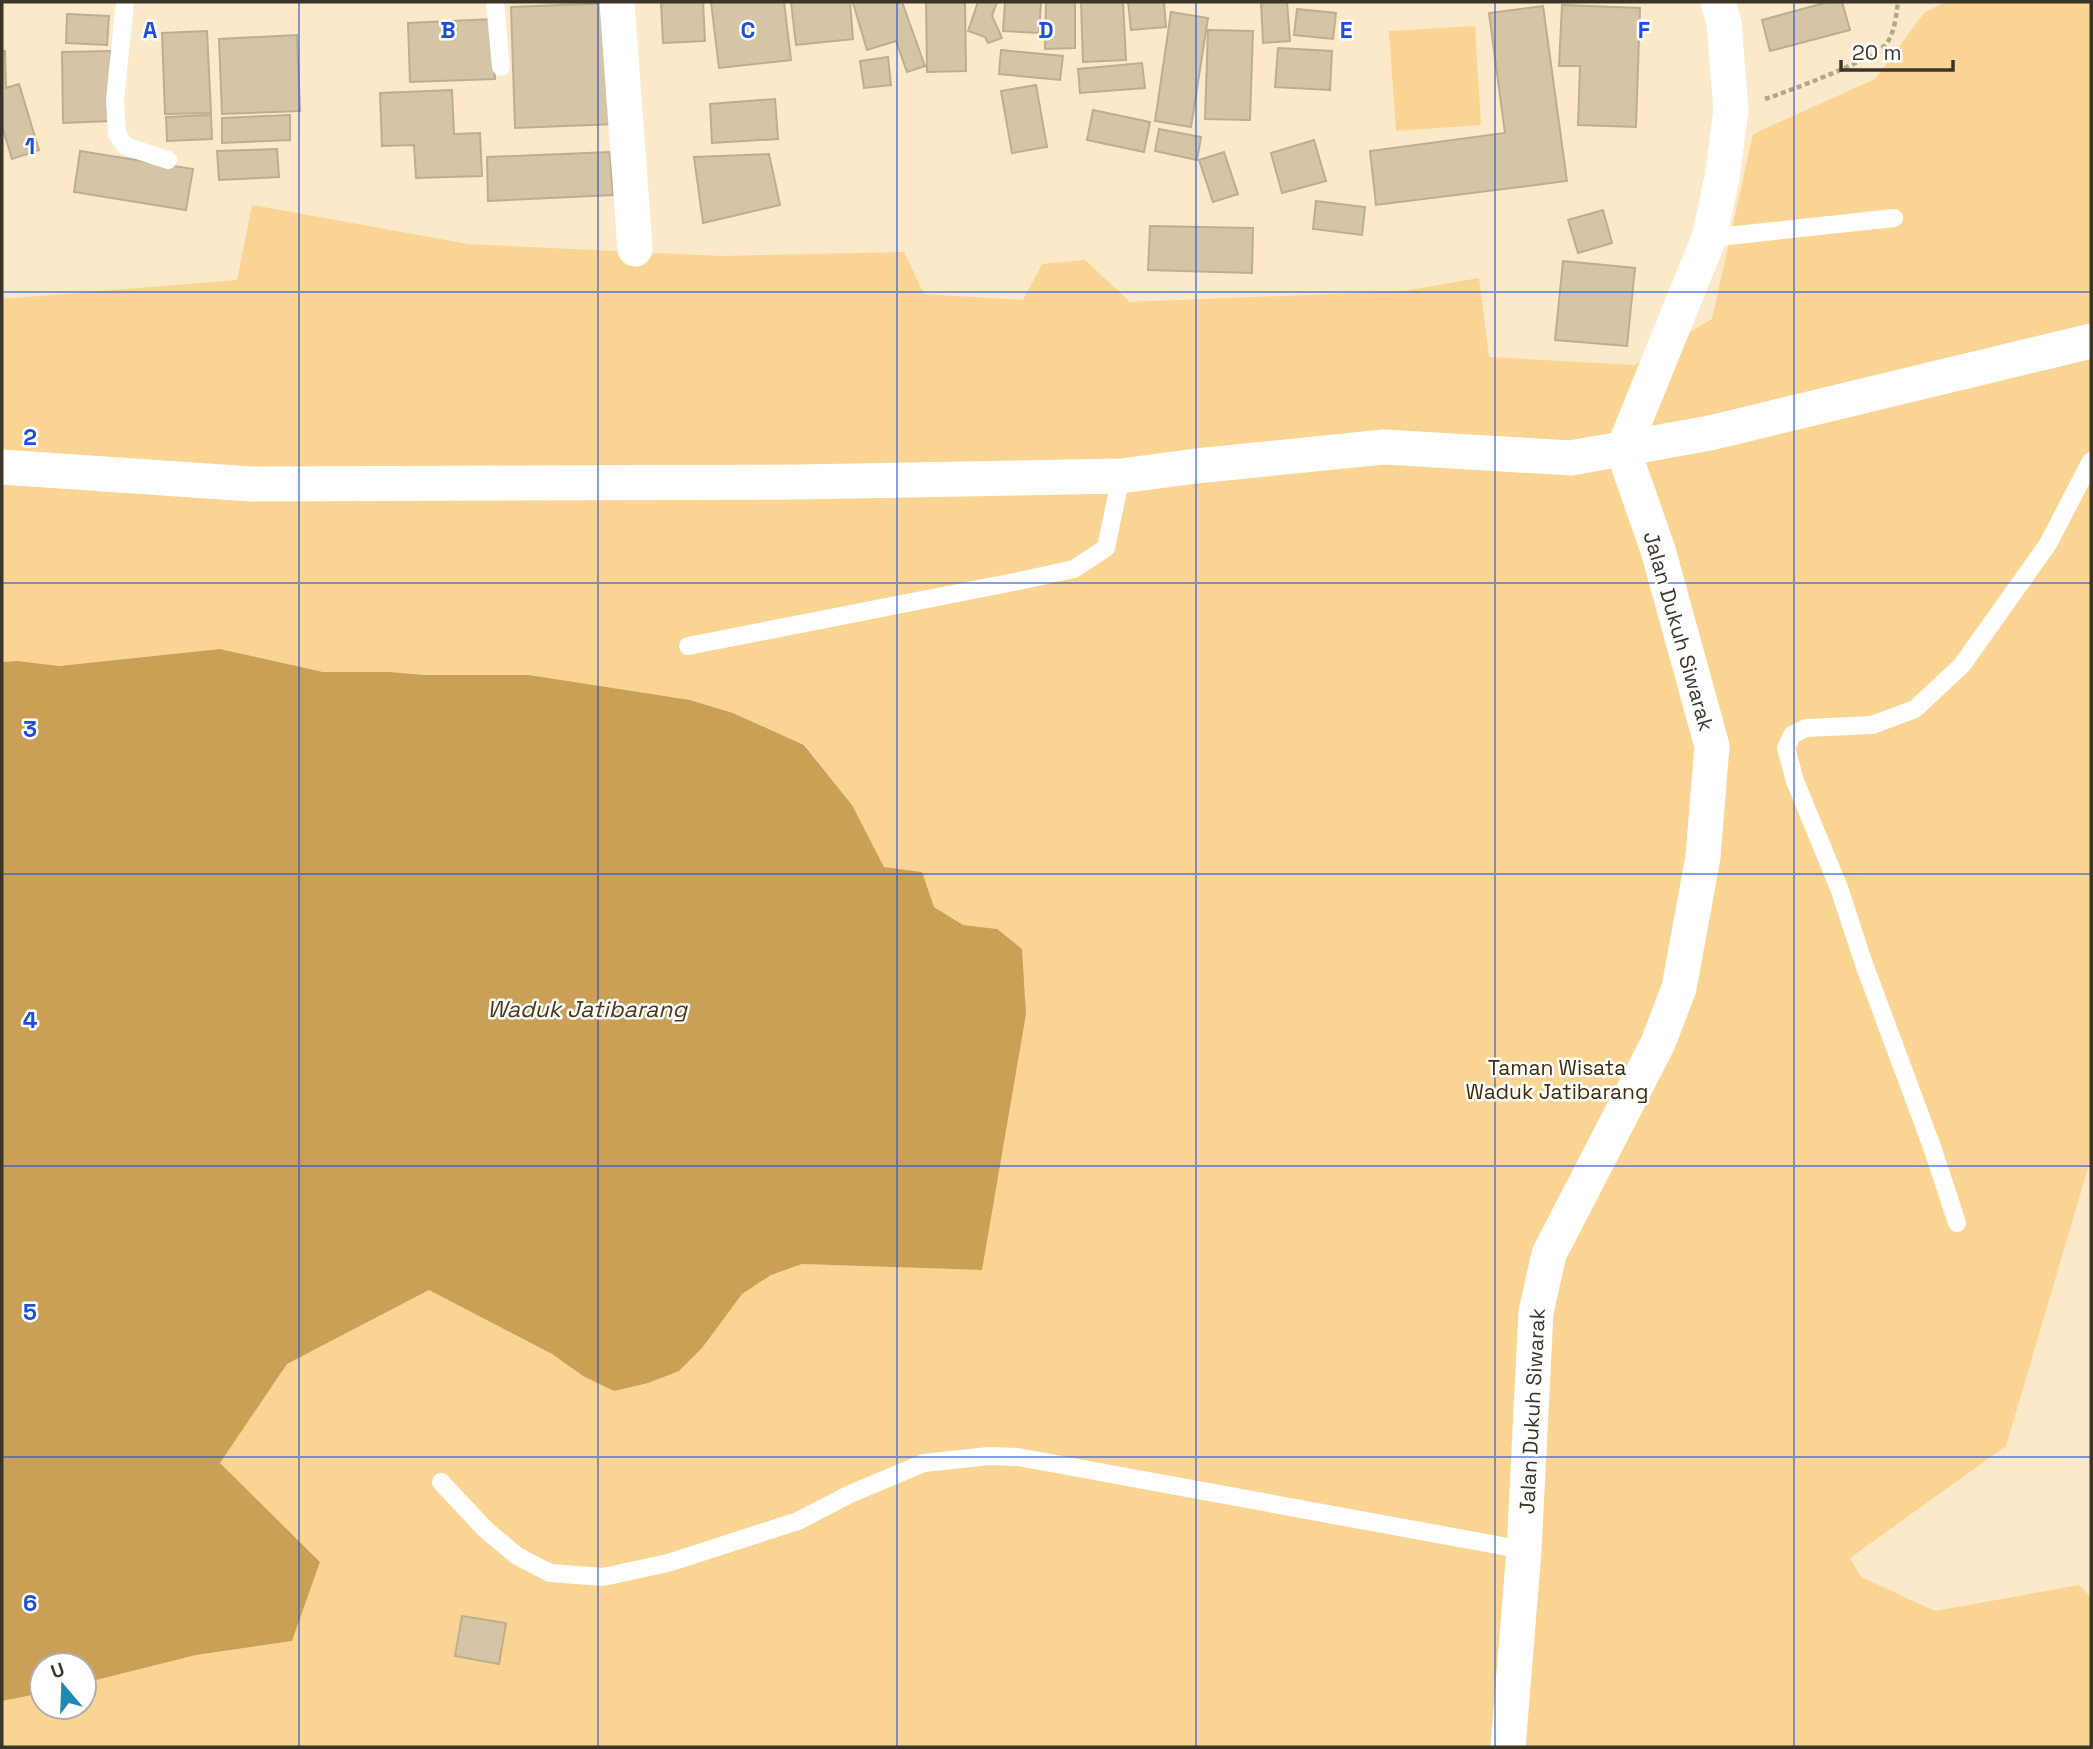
<svg xmlns="http://www.w3.org/2000/svg" width="2093" height="1749" font-family="'Space Grotesk',sans-serif">
	<style>
		.green { fill: #fad493 }
		.water { fill: #c9a056 }
		.building { fill: #d6c4a6; stroke: #bead90; stroke-width: 2 }
		.lines { fill: none; stroke-linecap: round; stroke-linejoin: round }
		.path { stroke: #b4a68e; stroke-width: 4.5; stroke-dasharray: 5 3.5; stroke-linecap: butt }
		.service { stroke: #fff; stroke-width: 18 }
		.minor { stroke: #fff; stroke-width: 35 }
		.grid { fill: none; stroke: #1d4ed8; stroke-width: 2; stroke-opacity: 0.55 }
		.labels { text-anchor: middle; dominant-baseline: central; stroke-width: 5; stroke-linejoin: round; paint-order: stroke }
		.street-label { font-size: 21px; fill: #3b3428; stroke: #fff }
		.park-label { font-size: 21px; fill: #3e2d0b; stroke: #fff }
		.water-label { font-size: 23px; font-style: italic; fill: #493717; stroke: #fff }
		.grid-label { font-size: 23px; text-anchor: middle; font-weight: bold; fill: #1d4ed8; stroke: #fff; stroke-width: 5; stroke-linejoin: round; paint-order: stroke }
	</style>
	<rect width="100%" height="100%" fill="#fbe9ca"/>
	<path class="green" d="M1945 2H2091V1158L2006 1446 1850 1558 1861 1577 1935 1611 2079 1585 2091 1597V1747H2V1701L42 1693V1707H84V1683L196 1655 292 1641 320 1562 220 1463 287 1364 429 1290 552 1354 583 1376 722 1320 742 1294 771 1275 802 1264 982 1270 997 929 963 925 934 907 922 872 884 867 852 805 805 745 733 713 690 700 529 675H425L390 672H323L220 649 59 666 18 661 2 662V299L237 280 252 205 468 244 722 256 904 252 924 294 1023 300 1042 264 1085 260 1130 302 1404 291 1479 278 1489 357 1634 365 1712 319 1753 134 1875 79 1924 13Z
		M1475 26 1481 125 1396 131 1389 31Z"/>
	<path class="water" d="M220 649 323 672H390L425 675H529L690 700 733 713 804 745 852 805 884 867 922 872 934 907 963 925 997 929 1022 949 1026 1014 982 1270 802 1264 771 1275 742 1294 702 1348 679 1371 648 1383 614 1391 583 1376 552 1354 429 1290 287 1364 220 1463 320 1562 292 1641 196 1655 84 1683V1665H42V1693L2 1701V662L18 661 59 666Z"/>
	<path class="building" d="M661 2H703L705 41 663 43Z
		M711 2H784L791 60 719 68Z
		M791 2H850L853 39 796 45Z
		M857 2H902L925 66 907 72 896 41 867 50 853 3Z
		M926 2H965L966 71 927 72Z
		M978 2H997L992 16 1002 38 988 43 985 37 968 31Z
		M1005 2H1041L1039 33 1003 31Z
		M1046 2H1075V48L1045 49Z
		M1081 2H1123L1126 60 1083 62Z
		M1128 2H1164L1166 27 1131 30Z
		M1261 2H1287L1290 41 1263 43Z
		M1828 2H1842L1850 30 1770 51 1762 20Z
		M612 3 617 124 515 128 511 7Z
		M1562 5 1640 8 1636 127 1578 125 1580 66H1559Z
		M1543 6 1567 181 1376 205 1370 151 1505 133 1489 13Z
		M1297 9 1336 13 1333 39 1294 35Z
		M1171 12 1208 18 1191 127 1155 121Z
		M67 14 109 16 107 45 66 43Z
		M493 19 495 79 410 82 408 23Z
		M1208 30 1253 31 1250 120 1205 119Z
		M207 31 211 113 165 114 162 33Z
		M297 35 300 111 222 114 219 39Z
		M1278 48 1332 51 1330 90 1275 87Z
		M1001 50 1063 56 1060 80 999 74Z
		M2 51H5L6 88 19 84 39 150 12 159 2 126Z
		M111 51 112 121 63 123 62 52Z
		M888 57 891 85 864 88 860 61Z
		M1142 63 1145 88 1080 93 1078 69Z
		M1036 85 1047 147 1012 153 1001 91Z
		M452 90 454 134 480 133 482 176 416 178 414 145 382 146 380 93Z
		M775 99 778 139 712 143 710 104Z
		M1093 110 1150 122 1144 152 1087 140Z
		M211 115 212 139 167 141 166 117Z
		M290 115V140L222 143V118Z
		M1159 129 1201 137 1197 160 1155 151Z
		M1314 140 1326 181 1282 193 1271 153Z
		M277 149 279 177 219 180 217 151Z
		M80 151 193 169 186 210 74 192Z
		M610 152 613 195 488 201 487 157Z
		M1224 152 1238 194 1213 202 1199 160Z
		M769 154 780 205 703 223 694 157Z
		M1316 201 1365 207 1362 235 1313 229Z
		M1603 210 1612 243 1578 253 1568 220Z
		M1150 226 1253 228 1252 273 1148 270Z
		M1563 261 1635 268 1627 346 1555 340Z
		M462 1616 506 1623 499 1664 455 1656Z"/>
	<g class="lines">
		<path class="path" d="M1765 99C1789 91 1873 60 1886 44 1895 32 1896 16 1898 2"/>
		<path class="service" d="M125 2 115 100 117 134 125 146 168 160
			M495 2 501 67
			M1709 238 1894 218
			M688 646 1019 581 1074 569 1106 548 1121 476
			M1957 1223 1932 1147 1864 964 1839 888 1795 781 1786 748 1792 735 1806 728 1872 725 1915 709 1962 665 2048 544 2091 461
			M441 1482 485 1529 517 1556 550 1573 603 1577 668 1563 798 1521 850 1494 924 1463 989 1456 1018 1457 1524 1550"/>
		<path class="minor" d="M617 2 635 249
			M1623 450 1709 238 1722 178 1731 110 1724 23 1718 2
			M2 467 251 484 799 482 1121 476 1196 466 1384 447 1571 458 1710 433 2091 341
			M1508 1747 1524 1550 1536 1312 1549 1254 1658 1043 1679 988 1703 857 1712 746 1658 550 1623 450"/>
	</g>
	<path class="grid" d="M299 2V1747M598 2V1747M897 2V1747M1196 2V1747M1495 2V1747M1794 2V1747M2 292H2091M2 583H2091M2 874H2091M2 1166H2091M2 1457H2091"/>
	<g class="labels">
		<g class="street-label">
			<text transform="translate(1679 631) rotate(74)">Jalan Dukuh Siwarak</text>
			<text transform="translate(1532 1411) rotate(-87)">Jalan Dukuh Siwarak</text>
		</g>
		<g class="park-label">
			<text x="1557" y="1067">Taman Wisata<tspan x="1557" dy="24">Waduk Jatibarang</tspan></text>
		</g>
		<g class="water-label">
			<text x="587" y="1009">Waduk Jatibarang</text>
		</g>
	</g>
	<g class="grid-label">
		<text x="150" y="38">A</text>
		<text x="448" y="38">B</text>
		<text x="748" y="38">C</text>
		<text x="1046" y="38">D</text>
		<text x="1346" y="38">E</text>
		<text x="1644" y="38">F</text>
		<text x="30" y="154">1</text>
		<text x="30" y="445">2</text>
		<text x="30" y="737">3</text>
		<text x="30" y="1028">4</text>
		<text x="30" y="1320">5</text>
		<text x="30" y="1611">6</text>
	</g>
	<rect width="2093" height="1749" fill="none" stroke="#3b3428" stroke-width="7"/>
	<g transform="translate(63 1686) rotate(341)"><circle r="33" fill="#ffffff" stroke="#b1aea9" stroke-width="2"/>
	<path d="M0-5L12 26L0 18L-12 26Z" fill="#2188b1"/>
	<text y="-10" font-size="19" font-weight="bold" text-anchor="middle" fill="#3b3428">U</text>
	</g>
	<path d="M1841 60v10h112v-10" fill="none" stroke="#3b3428" stroke-width="3.5"/>
	<text x="1852" y="60" font-size="21" fill="#3b3428" stroke="#ffffff" stroke-width="5" paint-order="stroke">20 m</text>
</svg>
